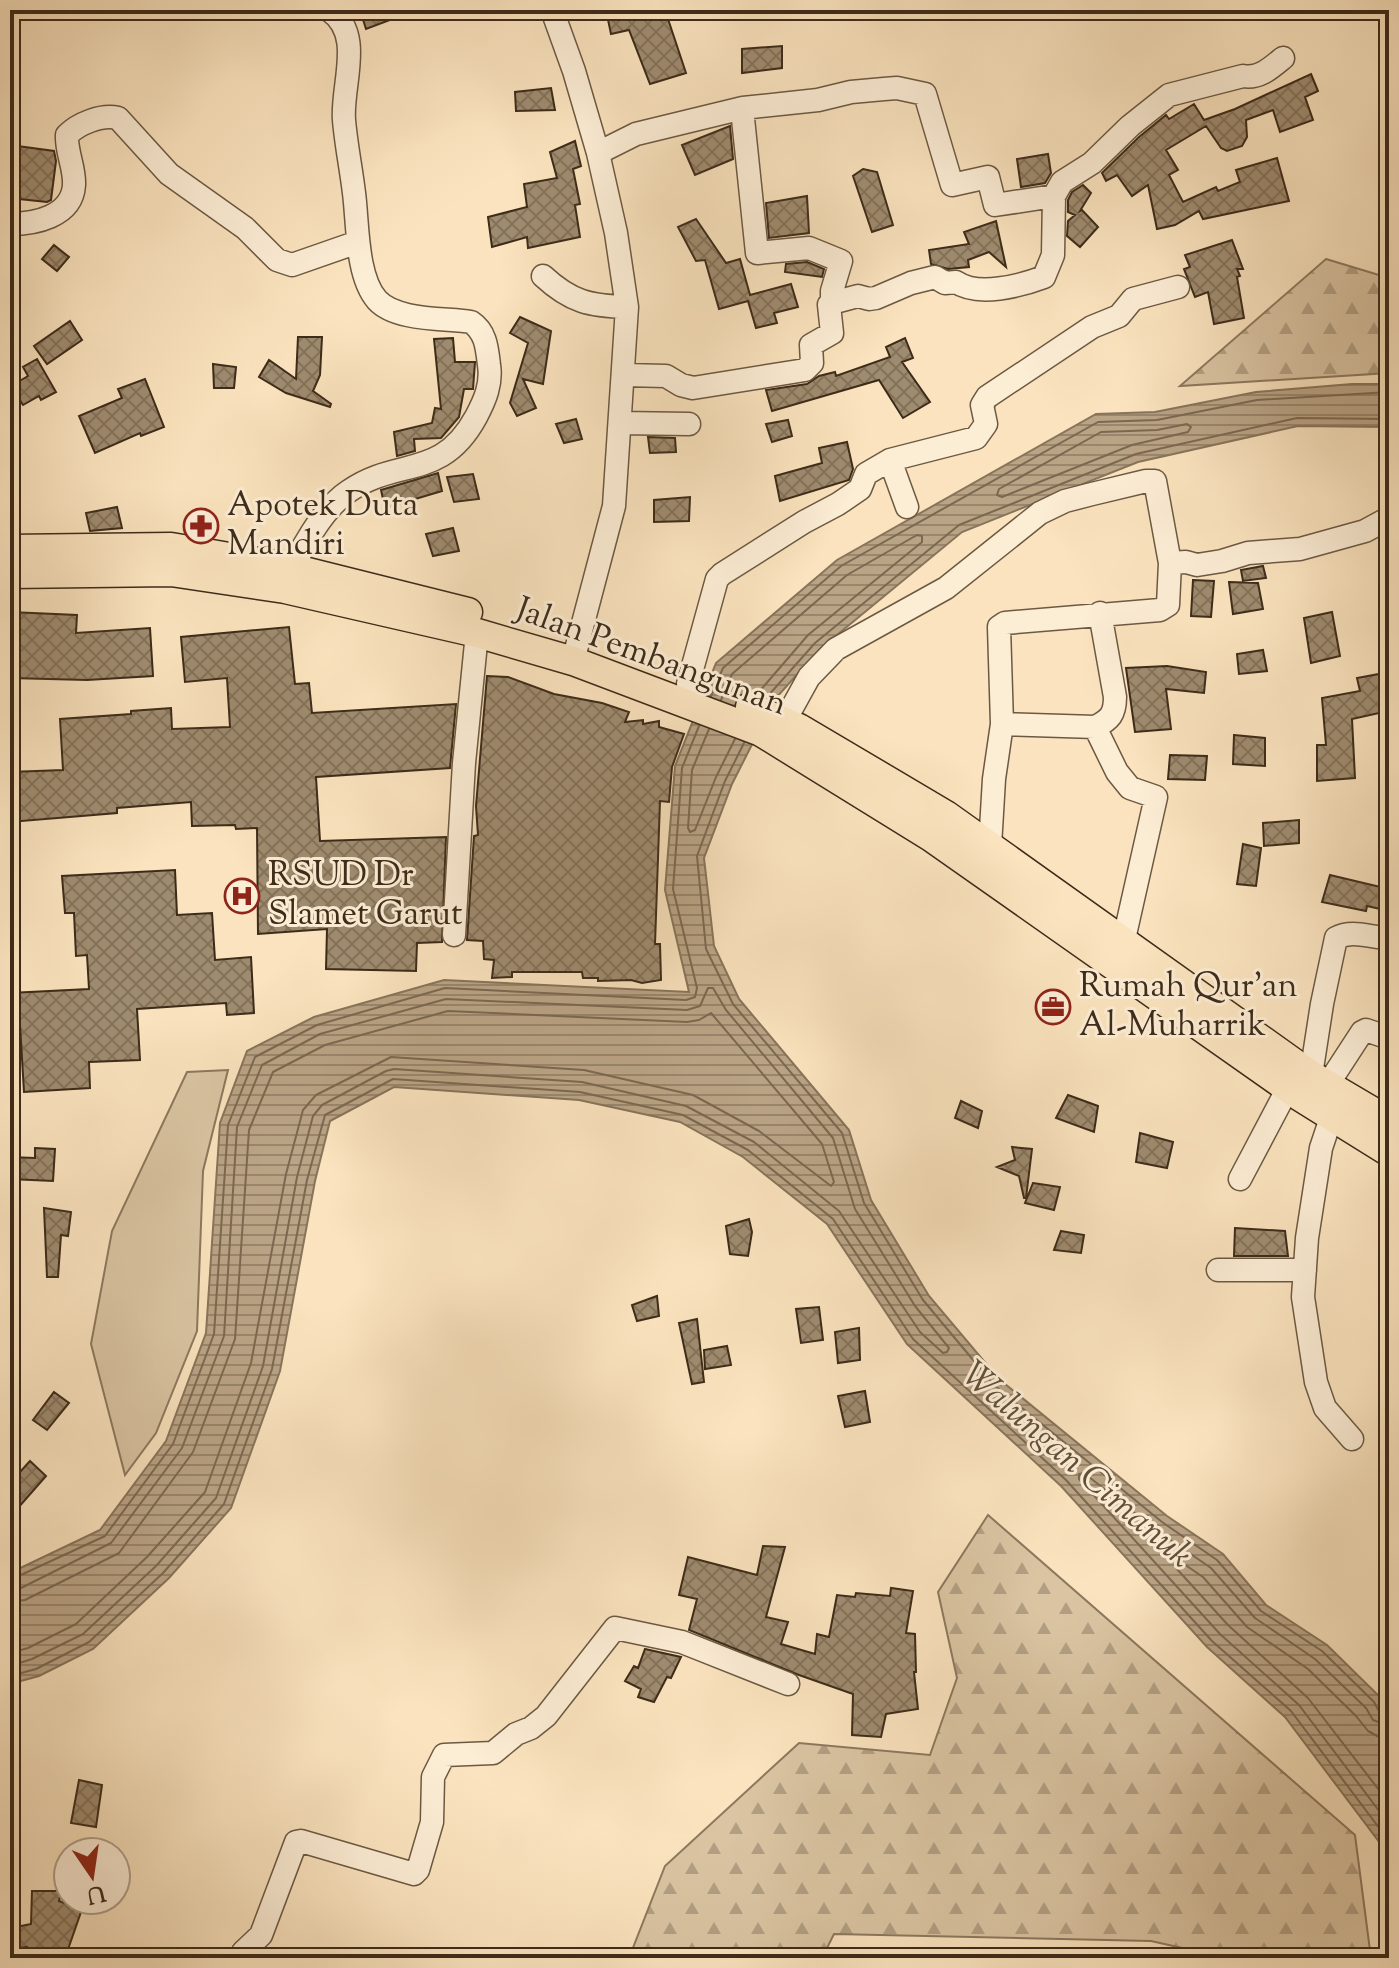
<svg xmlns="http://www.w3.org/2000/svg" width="1399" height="1968" font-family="'Sorts Mill Goudy',serif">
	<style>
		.green { fill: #dac4a2; stroke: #8c785e; stroke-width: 2 }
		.forest { fill: url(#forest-firs); stroke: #8c785e; stroke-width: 2 }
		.water { fill: url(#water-rules); stroke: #88745a; stroke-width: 2 }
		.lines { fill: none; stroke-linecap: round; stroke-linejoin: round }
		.shore { stroke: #7c6850; stroke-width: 2 }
		.building { fill: url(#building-cross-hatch); stroke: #3d2b19; stroke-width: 2 }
		.minor-casing { stroke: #6c5942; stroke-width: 25 }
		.major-casing { stroke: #3d2b19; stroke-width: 31 }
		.minor { stroke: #fcedd5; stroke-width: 22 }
		.major { stroke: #fae3be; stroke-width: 28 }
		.labels { text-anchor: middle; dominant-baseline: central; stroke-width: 6; stroke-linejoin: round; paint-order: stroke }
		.poi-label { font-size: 34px; fill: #3d2b19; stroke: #fcedd5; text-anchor: start }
		.street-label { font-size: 34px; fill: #3d2b19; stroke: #fcedd5 }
		.water-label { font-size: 36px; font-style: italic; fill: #624f3a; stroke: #fcedd5 }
	</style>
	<defs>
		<pattern id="forest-firs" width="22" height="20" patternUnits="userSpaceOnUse" patternTransform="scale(2)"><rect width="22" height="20" fill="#dac4a2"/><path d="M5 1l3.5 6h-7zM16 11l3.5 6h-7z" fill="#b29f83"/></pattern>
		<pattern id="water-rules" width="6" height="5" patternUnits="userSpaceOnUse" patternTransform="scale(2)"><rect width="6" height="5" fill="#baa486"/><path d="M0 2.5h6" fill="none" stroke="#98866d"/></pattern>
		<pattern id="building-cross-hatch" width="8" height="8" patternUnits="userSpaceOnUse" patternTransform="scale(2)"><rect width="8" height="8" fill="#9f8b6f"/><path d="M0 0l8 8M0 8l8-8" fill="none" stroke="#83725a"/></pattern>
	</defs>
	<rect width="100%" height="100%" fill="#fae3be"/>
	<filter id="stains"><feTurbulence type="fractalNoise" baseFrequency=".0025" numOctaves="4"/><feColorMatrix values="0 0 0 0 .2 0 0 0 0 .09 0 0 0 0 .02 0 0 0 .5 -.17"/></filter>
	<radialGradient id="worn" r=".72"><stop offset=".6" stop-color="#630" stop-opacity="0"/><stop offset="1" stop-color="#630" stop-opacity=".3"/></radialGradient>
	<path class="green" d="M228 1070 203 1171 197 1331 156 1433 125 1475 91 1344 112 1231 187 1072Z"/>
	<path class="forest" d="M1326 259 1389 278V373L1180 386Z
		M988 1515 1355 1835 1371 1958H1227L1151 1941 834 1934 822 1958H629L665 1866 799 1743 930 1755 957 1678 938 1592Z"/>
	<path class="water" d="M1352 384H1389V427L1298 426 1138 462 962 532 820 649 775 699 732 784 704 858 714 946 739 999 849 1130 871 1200 929 1296 999 1379 1167 1516 1223 1554 1266 1605 1327 1645 1381 1698 1389 1714V1855L1285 1717 1207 1647 1061 1486 907 1344 827 1224 743 1157 680 1122 579 1100 394 1087 330 1121 315 1181 280 1371 231 1508 169 1578 93 1649 39 1676 10 1684V1573L100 1530 166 1441 206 1333 220 1123 247 1051 314 1017 444 980 689 992 665 890 675 766 716 663 837 560 1096 414 1155 412 1256 392Z"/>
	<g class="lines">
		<path class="shore" d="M1187 424 1191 427 1188 432 1132 445 1002 497 997 495 999 489 1101 432 1157 430Z
			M711 696 723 668 841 566 1098 422 1157 420 1257 400 1389 392
			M767 697 815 643 959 525 1136 454 1297 418 1389 419
			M721 700 732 674 847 575 917 535 922 536V542L808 635 758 693
			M709 729 692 770 688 828 690 832 695 830 716 777 735 739
			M744 743 725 781 697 856 706 949 733 1004 842 1133 864 1203 923 1300 994 1385 1162 1522 1217 1560 1261 1611 1322 1651 1374 1702 1380 1713 1389 1716
			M10 1580 105 1536 173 1444 214 1334 228 1125 255 1057 317 1025 445 988 686 1000 695 997 697 988 673 889 682 768 699 726
			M10 1590 21 1588 111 1543 182 1448 224 1336 237 1127 262 1065 320 1034 446 999 687 1010 700 1006 708 988H713L726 1010 833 1138 855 1209 915 1306 949 1348 947 1352 943 1353 920 1332 839 1211 754 1142 686 1106 582 1082 394 1069 386 1071 322 1105 313 1116 297 1177 263 1366 216 1498 156 1566 83 1634 32 1659 10 1666
			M10 1602 25 1600 119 1553 193 1452 235 1339 249 1130 273 1072 325 1045 448 1011 687 1022 699 1020 711 1013 822 1144 834 1182 831 1186 759 1131 693 1095 584 1070 391 1057 316 1095 303 1110 286 1174 251 1363 205 1492 147 1557 76 1624 28 1648 10 1653
			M10 1676 36 1669 89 1642 163 1573 224 1504 272 1369 307 1180 325 1115 393 1079 580 1092 683 1115 748 1150 833 1219 913 1339 1066 1480 1212 1641 1291 1711 1389 1841
			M1389 1726 1373 1720 1366 1708 1315 1659 1255 1618 1211 1568 1156 1530 1084 1473 1079 1474V1479L1220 1634 1299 1705 1389 1824
			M1389 1738 1379 1737 1368 1731 1356 1716 1308 1669 1247 1627 1203 1577 1181 1562 1176 1563V1568L1228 1625 1308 1698 1389 1803"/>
	</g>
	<path class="building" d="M360 10H411V12L366 29Z
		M606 10H665L686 73 650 84 629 30 611 34Z
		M782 46V68L742 73V49Z
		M1311 74 1318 91 1305 97 1313 120 1280 132 1273 110 1246 120 1247 137 1242 146 1227 151 1221 148 1206 126 1166 150 1178 170 1169 175 1183 202 1216 187 1218 191 1240 182 1236 170 1277 158 1289 201 1203 219 1199 211 1175 225 1157 229 1148 185 1132 196 1117 175 1106 181 1102 173 1139 137 1166 115 1169 119 1194 104 1204 120 1235 109Z
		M551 88 555 110 516 111 515 92Z
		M730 126 733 159 695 175 682 145Z
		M575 141 581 166 573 169 580 204 575 205 580 237 528 248 527 237 492 247 488 217 527 207 524 184 557 178 550 152Z
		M10 145 54 151 56 161 51 200 47 202 10 198Z
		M1048 154 1051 173 1045 183 1021 187 1017 159Z
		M863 169 877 172 893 225 872 232 853 176Z
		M1083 185 1091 193 1080 211 1082 210 1098 227 1080 247 1067 236 1068 221 1075 215 1068 212V200L1072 192Z
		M807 196 809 233 769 238 766 203Z
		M696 219 726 263 740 259 750 295 791 284 798 307 774 313 777 323 756 328 748 301 719 309 705 260 696 261 678 227Z
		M996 221 1006 267 989 252 968 260 969 267 948 269 931 264 929 250 969 244 964 232Z
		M1232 240 1243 269H1237L1240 276 1237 277 1244 318 1214 324 1208 292 1195 297 1184 269 1190 267 1185 255Z
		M54 245 69 257 57 271 42 259Z
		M807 262 824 269 822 277 785 272 786 264Z
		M520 317 551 331 543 384 523 379 536 408 517 416 510 403 528 343 510 333Z
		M70 321 82 340 47 364 34 346Z
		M298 337H322L320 375 313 391 331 404 330 407 286 393 259 377 269 360 296 379Z
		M453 338 455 362H475L473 389H464L459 417 441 438 414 439 415 451 397 456 394 432 432 423 435 408 441 409 434 339Z
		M905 338 913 358 902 362 930 402 903 418 879 380 772 411 766 390 807 384 819 376 835 372 836 376 890 357 886 347Z
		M37 359 56 392 41 400 39 396 23 405 11 386 28 376 23 367Z
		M213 364 236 367 234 388H214Z
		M145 379 164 427 141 436 140 433 95 453 79 416 122 398 118 389Z
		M576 419 582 439 564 443 556 424Z
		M788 420 792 436 772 442 766 424Z
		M648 437 675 438 676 452 650 453Z
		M847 442 853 469 849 480 780 501 775 476 822 463 819 448Z
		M438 473 442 491 385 508 381 490Z
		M473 474 479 499 454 502 447 477Z
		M690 497 689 521 654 522V500Z
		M117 507 122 528 90 531 86 513Z
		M453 528 459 551 433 556 426 534Z
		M1263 566 1266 578 1243 581 1241 570Z
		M1193 580 1214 581 1211 617 1191 616Z
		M1229 582 1258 583 1263 609 1233 614Z
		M10 612 77 615 76 633 150 628 153 676 87 680 10 678Z
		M1332 612 1340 656 1311 663 1304 618Z
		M289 627 295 684 309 683 312 713 456 704 450 768 316 777 320 841 446 837 442 942 417 943 416 971 326 969 327 929 258 934 257 828 236 829 235 825 192 826 191 802 117 808V813L10 822V772L63 770 60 719 131 714V711L171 708 172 729 230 727 227 678 185 682 181 637Z
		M1263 650 1267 671 1239 674 1237 654Z
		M1167 666 1206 672 1204 693 1166 689 1171 729 1135 732 1126 668Z
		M1379 674 1388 711 1352 719 1355 778 1317 781V745H1326L1322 698 1360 691 1357 678Z
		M487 676 508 677 554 694 602 703 629 712 625 722 643 720V724L659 721V727L684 734 672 767 669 802 660 801 655 944H660L661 980 642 983 631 980 598 981V978H583L582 972H512V977L492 978 494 960 484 959 483 941 467 940 474 836 478 835 476 806Z
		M1234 735 1265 738V766L1233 764Z
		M1170 755 1207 756 1205 780 1168 779Z
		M1299 820V843L1264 846 1263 823Z
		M1243 844 1261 848 1256 886 1237 884Z
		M175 870 177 915 212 913 215 960 251 957 254 1013 227 1015 226 1003 137 1009 140 1060 89 1062 90 1088 24 1092 20 1025 10 1026V993L89 989 87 955 76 956 74 913H65L62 876Z
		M1330 875 1389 889V911L1367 906 1366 911 1322 902Z
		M1068 1095 1098 1106 1094 1132 1056 1118Z
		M961 1101 982 1111 978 1128 955 1118Z
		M1140 1133 1173 1142 1167 1168 1136 1162Z
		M1012 1147 1032 1149 1026 1198H1024L1019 1176 997 1167 1015 1160Z
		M35 1148 55 1149 53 1181 10 1179V1157L35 1158Z
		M1033 1183 1060 1187 1054 1210 1025 1203Z
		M44 1208 71 1212 68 1236 61 1235 58 1277H47Z
		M749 1219 752 1232 748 1256 730 1254 726 1226Z
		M1235 1228 1285 1231 1288 1256H1234Z
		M1061 1231 1084 1235 1081 1253 1054 1250Z
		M657 1296 659 1316 637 1321 632 1305Z
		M819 1307 823 1340 801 1343 796 1309Z
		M697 1319 704 1382 692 1384 679 1323Z
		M859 1328 860 1360 838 1363 835 1332Z
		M727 1346 731 1365 705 1369 704 1350Z
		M865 1391 870 1422 845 1427 838 1396Z
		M54 1392 69 1403 47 1430 33 1420Z
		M30 1461 46 1476 10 1517V1483Z
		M763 1546 785 1547 766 1617 788 1622 781 1644 815 1654 817 1634 829 1637 837 1595 855 1597 856 1593 890 1596 891 1588 913 1591 906 1633 915 1634 916 1672H914L918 1709 886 1714 881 1737 852 1735 853 1694 799 1675 689 1630 697 1599 679 1595 688 1557 757 1575Z
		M645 1649 681 1657 671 1678 667 1677 654 1702 638 1697 641 1689 625 1681 634 1666 638 1668Z
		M79 1780 102 1785 96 1827 71 1823Z
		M32 1891H62L59 1901 82 1909 65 1958H29L27 1947 15 1949 11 1928 31 1924Z"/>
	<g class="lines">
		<g class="minor-casing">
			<path id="minor" d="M552 10 574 71 598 153 616 233 627 307 614 506 573 661
				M742 109 757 253 809 248 841 261 832 291V303
				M598 153 636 134 743 108 818 100 851 92 884 89 897 88 925 94 952 185 988 177 995 205 1054 196 1062 182 1092 163 1130 126 1169 95 1243 76C1259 79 1271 68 1283 58
				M10 224C34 224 72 217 74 185 75 168 66 152 67 135 78 124 101 114 118 118L169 174 245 228 277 260 292 265 358 242
				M543 276C571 302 590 306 627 307
				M624 375 666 376 681 385 693 388 805 370 812 363 811 345 832 333 829 305 832 303 858 296 869 299 876 298 911 283 935 277 945 283 956 282C978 297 1020 286 1044 277L1053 255 1054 196
				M620 423 689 424
				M890 460 907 507
				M1170 563 1186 562 1197 565 1222 561 1248 553 1300 549 1365 531 1389 518
				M288 581C298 552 323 508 349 491 398 457 441 481 476 417 485 400 492 384 489 365 487 348 486 332 471 322 445 318 396 321 377 300 356 276 358 223 354 193 351 168 346 144 344 120 341 85 365 34 329 10
				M688 684 717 579 722 574 804 522 838 504 860 489 866 474 890 460 976 438 986 424 982 405 987 397 1092 327 1119 316 1133 299 1178 287
				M1095 727C1110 720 1115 714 1115 697L1100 613
				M777 735 809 677 836 649 946 588 1040 513 1065 501 1092 494 1146 481H1155L1170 563 1168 605 1160 610 1005 623 999 627 1002 724
				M990 846 994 779 1002 724 1095 727 1117 772 1130 788 1156 797 1124 939
				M454 935 464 763 477 633
				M1306 1085 1311 1075 1322 1004 1336 938C1353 929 1371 938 1389 938
				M1319 1098 1362 1032 1366 1030 1389 1038
				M1331 1118 1321 1148 1307 1238 1303 1297 1316 1382 1325 1408 1352 1439
				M1240 1179 1288 1088
				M1218 1270H1305
				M242 1958 243 1952 261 1935 296 1842 301 1841 414 1874 418 1870 432 1822 433 1777 444 1755 493 1753 516 1734 531 1728 546 1716 615 1628 682 1642 788 1684"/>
		</g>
		<g class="major-casing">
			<path id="major" d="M10 549 171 547 292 568 468 612
				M10 574 171 572 285 589 477 633 573 661 761 732 931 837 1299 1096 1389 1152
				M750 707 799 728 946 815 1311 1075 1389 1121"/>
		</g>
		<use href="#minor" class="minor"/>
		<use href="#major" class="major"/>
	</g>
	<defs>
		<g id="pharmacy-ring" transform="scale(1.8)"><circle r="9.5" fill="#fcedd5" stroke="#8f2418" stroke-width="1.5"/><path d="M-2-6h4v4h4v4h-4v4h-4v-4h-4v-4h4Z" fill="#8f2418"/></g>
		<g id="hospital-ring" transform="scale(1.8)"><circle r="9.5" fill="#fcedd5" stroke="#8f2418" stroke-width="1.5"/><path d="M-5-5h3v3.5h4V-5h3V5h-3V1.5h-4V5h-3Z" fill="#8f2418"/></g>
		<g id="office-ring" transform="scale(1.8)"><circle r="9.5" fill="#fcedd5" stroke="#8f2418" stroke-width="1.5"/><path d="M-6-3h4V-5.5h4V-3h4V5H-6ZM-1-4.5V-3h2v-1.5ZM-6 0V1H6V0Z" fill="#8f2418"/></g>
	</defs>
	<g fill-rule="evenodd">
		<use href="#pharmacy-ring" x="201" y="526"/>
		<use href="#hospital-ring" x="242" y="896"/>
		<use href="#office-ring" x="1053" y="1007"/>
	</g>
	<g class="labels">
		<g class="poi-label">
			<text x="227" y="506">Apotek Duta<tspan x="227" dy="39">Mandiri</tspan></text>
			<text x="268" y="876">RSUD Dr<tspan x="268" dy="39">Slamet Garut</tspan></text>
			<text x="1079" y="987">Rumah Qur'an<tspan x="1079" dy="39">Al-Muharrik</tspan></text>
		</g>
		<g class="street-label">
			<text transform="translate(651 658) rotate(20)">Jalan Pembangunan</text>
		</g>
		<g class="water-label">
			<text transform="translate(1076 1466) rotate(41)">Walungan Cimanuk</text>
		</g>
	</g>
	<rect width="1399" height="1968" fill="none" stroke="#fae3be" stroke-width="40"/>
	<rect x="12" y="12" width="1375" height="1944" fill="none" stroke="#3d2b19" stroke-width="4"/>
	<rect x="20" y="20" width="1359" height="1928" fill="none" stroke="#3d2b19" stroke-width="2"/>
	<g transform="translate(92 1876) rotate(167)"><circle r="38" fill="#fcedd5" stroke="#b09f8a" stroke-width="2"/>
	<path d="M0-6L14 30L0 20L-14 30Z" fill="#8f2418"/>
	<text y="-12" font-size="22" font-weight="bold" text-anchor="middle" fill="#3d2b19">U</text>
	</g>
	<rect width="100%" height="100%" filter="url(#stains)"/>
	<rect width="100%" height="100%" fill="url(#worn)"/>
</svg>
